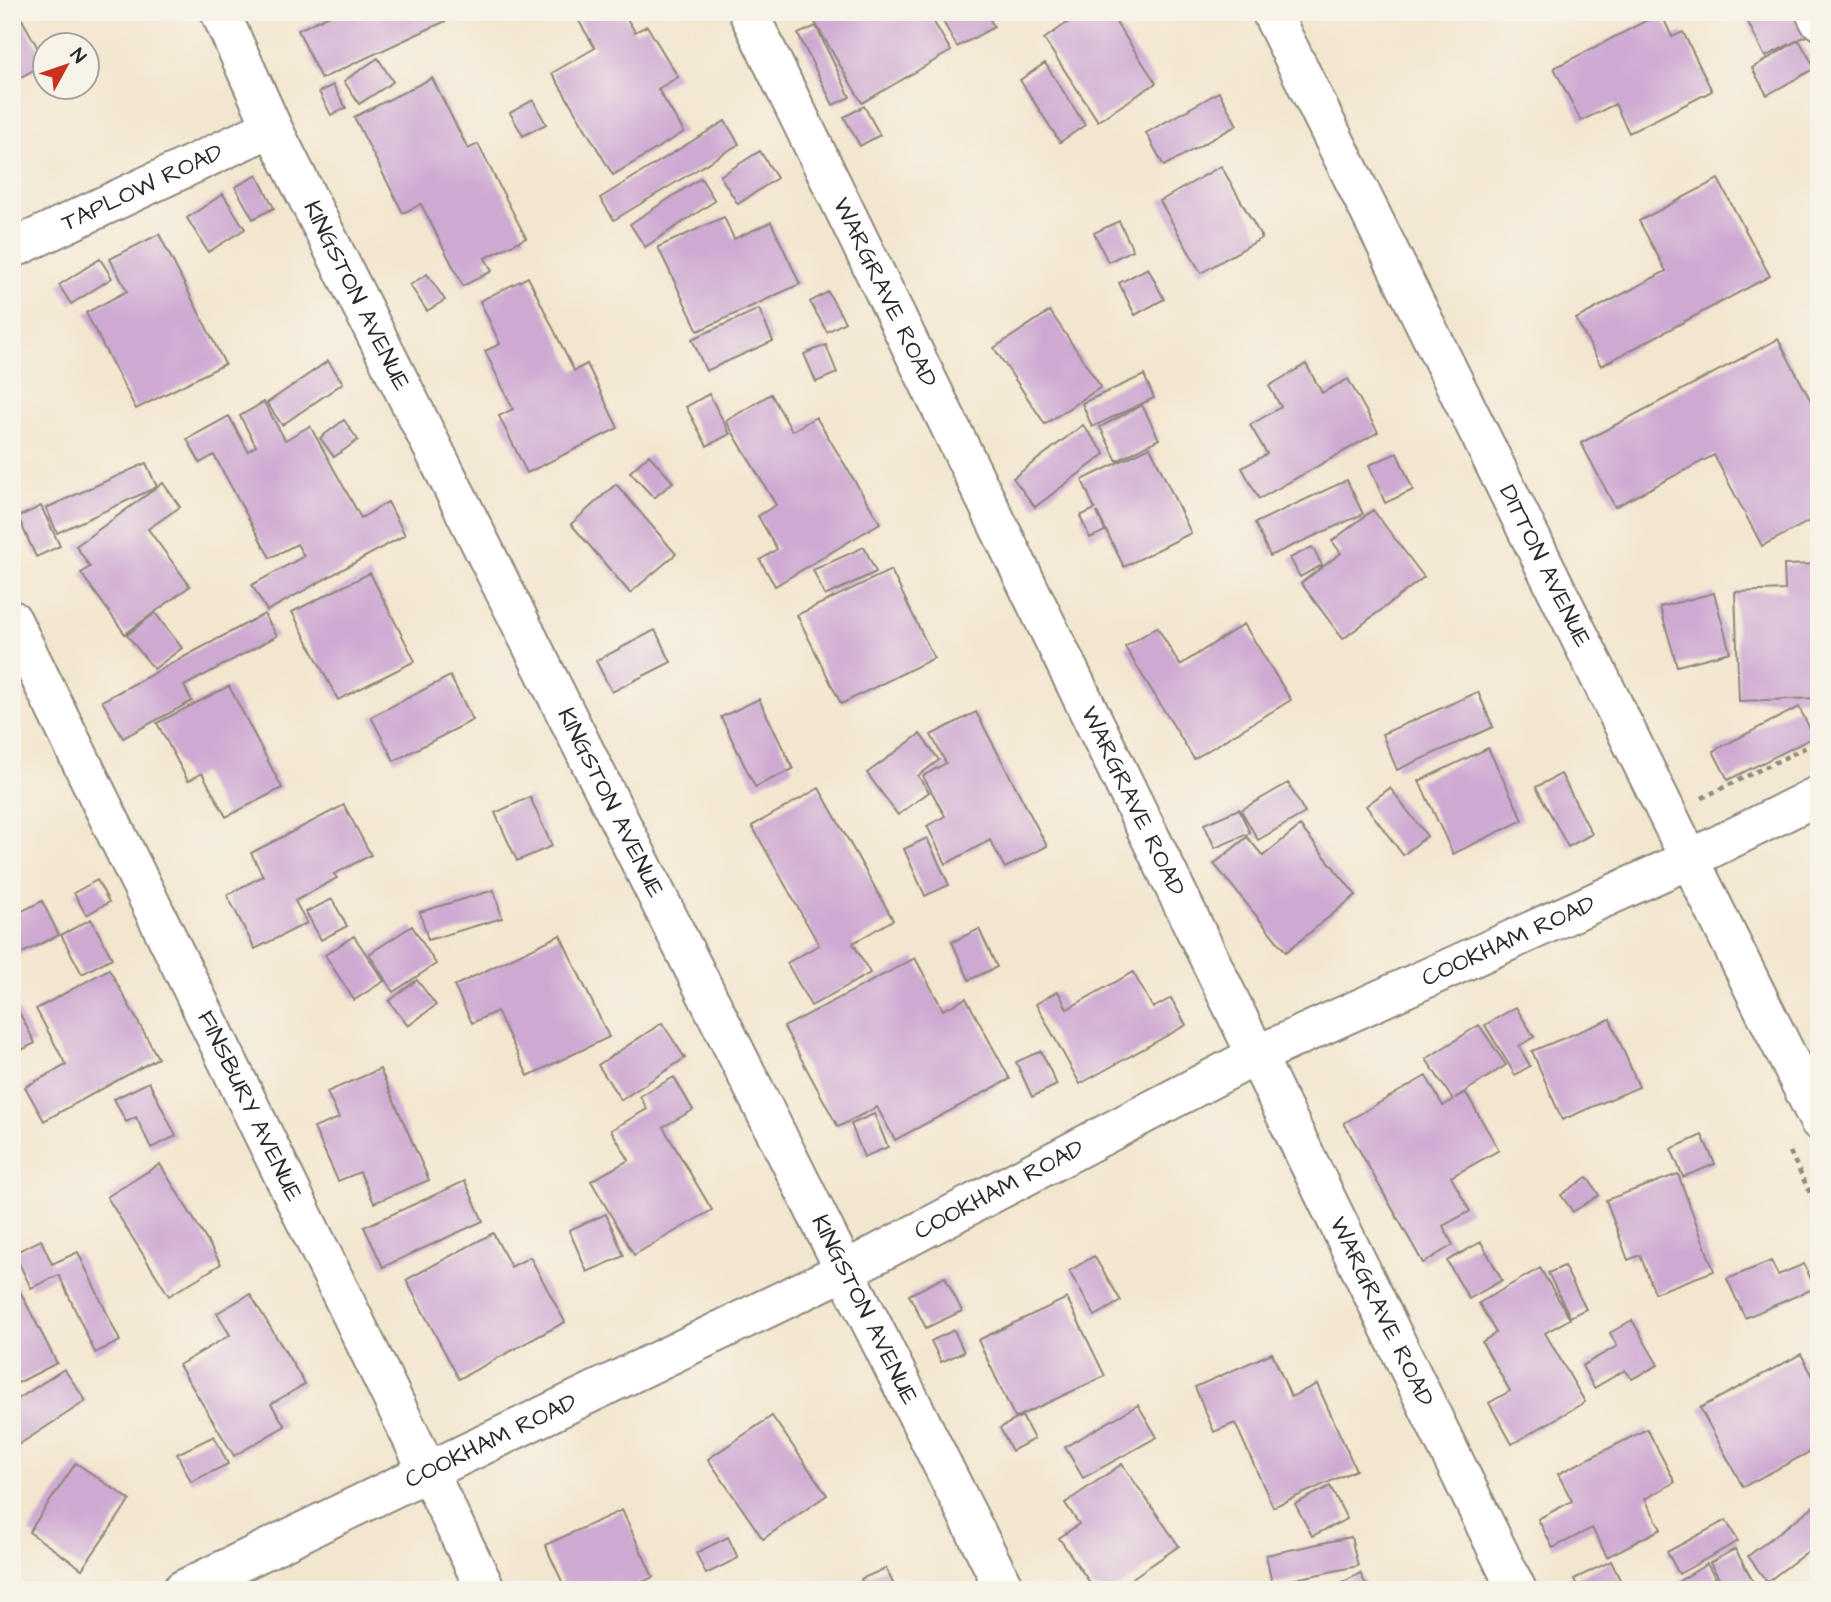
<svg xmlns="http://www.w3.org/2000/svg" width="1831" height="1602" font-family="'Architects Daughter',sans-serif">
	<style>
		.building { fill: #cea9d2 }
		.lines { fill: none; stroke-linecap: round; stroke-linejoin: round }
		.minor-casing { stroke: #8f887d; stroke-width: 42 }
		.path { stroke: #8f887d; stroke-width: 4.5; stroke-dasharray: 5 5; stroke-linecap: butt }
		.minor { stroke: #fff; stroke-width: 38 }
		.labels { text-anchor: middle; dominant-baseline: central; stroke-width: 5; stroke-linejoin: round; paint-order: stroke }
		.street-label { font-size: 24px; fill: #2b2b2b; stroke: #f7f3e8 }
	</style>
	<rect width="100%" height="100%" fill="#f7f3e8"/>
	<filter id="ink" filterUnits="userSpaceOnUse"><feTurbulence type="fractalNoise" baseFrequency=".0143" numOctaves="2"/><feDisplacementMap in="SourceGraphic" scale="14" xChannelSelector="R" yChannelSelector="G"/><feConvolveMatrix kernelMatrix="1 2 1 2 8 2 1 2 1" color-interpolation-filters="sRGB"/></filter>
	<filter id="wash" filterUnits="userSpaceOnUse"><feTurbulence type="fractalNoise" baseFrequency=".00686" numOctaves="4" result="noise"/><feDisplacementMap in="SourceGraphic" scale="28" xChannelSelector="R" yChannelSelector="G"/><feGaussianBlur stdDeviation="1.57" result="paint"/><feColorMatrix in="noise" values="0 0 0 0 0 0 0 0 0 0 0 0 0 0 0 0 0 1.4 0 .05"/><feComposite in="paint" operator="in"/></filter>
	<g filter="url(#wash)">
		<rect width="100%" height="100%" fill="#f3e6cf"/>
		<g id="blocks">
			<path class="building" d="M12 12H18L46 63 12 82Z
				M336 12H465L321 79 298 30Z
				M623 12 635 32 647 26 678 77 658 89 684 132 613 175 552 73 595 48 574 13Z
				M809 12H928L951 51 862 103Z
				M938 12H986L994 27 957 47Z
				M1083 12H1109L1156 83 1098 121 1044 39Z
				M1743 12H1795L1806 36 1765 57Z
				M1661 13 1672 37 1683 32 1712 91 1629 133 1615 104 1581 121 1554 68Z
				M816 26 850 97 833 105 798 34Z
				M1799 40 1815 68 1767 95 1752 68Z
				M378 58 393 82 359 104 344 81Z
				M1045 63 1085 125 1060 142 1020 80Z
				M432 78 468 149 478 144 526 238 485 258 492 271 463 286 421 204 403 213 354 117Z
				M333 85 346 108 331 115 319 92Z
				M1219 92 1237 125 1164 166 1146 133Z
				M533 100 546 124 523 136 510 113Z
				M864 106 880 135 860 146 844 117Z
				M725 121 739 144 614 220 600 198Z
				M760 151 777 178 738 204 720 176Z
				M1221 166 1262 238 1201 273 1160 201Z
				M257 175 274 208 253 219 235 187Z
				M701 178 715 201 645 247 630 224Z
				M1718 179 1770 276 1601 366 1576 319 1666 271 1639 221Z
				M223 194 245 229 208 252 187 218Z
				M724 217 734 239 771 222 800 284 698 331 658 247Z
				M1119 221 1133 250 1108 262 1094 233Z
				M159 234 225 364 136 409 86 313 127 291 110 259Z
				M100 259 112 278 71 304 59 285Z
				M1148 268 1164 299 1135 315 1119 283Z
				M427 274 445 300 427 311 410 285Z
				M528 277 574 371 587 364 618 428 527 473 499 416 513 409 485 351 500 344 480 301Z
				M828 292 845 322 827 332 810 302Z
				M759 309 773 341 706 371 692 339Z
				M1050 311 1101 387 1045 424 994 348Z
				M1778 339 1819 416V516L1762 546 1714 455 1615 507 1581 443Z
				M826 345 837 373 816 382 804 354Z
				M328 361 343 383 282 425 267 403Z
				M1306 364 1322 393 1348 379 1378 432 1259 499 1242 468 1267 454 1250 425 1281 407 1269 386Z
				M1144 375 1154 398 1092 427 1082 403Z
				M709 394 730 434 707 446 686 407Z
				M771 394 792 431 816 417 880 523 775 586 760 560 777 549 758 516 776 505 726 421Z
				M264 402 285 440 310 426 361 518 388 502 405 535 267 611 252 585 304 556 297 544 270 558 214 455 200 463 187 439 229 416 248 451 256 446 240 416Z
				M1142 405 1159 439 1117 461 1100 427Z
				M344 420 358 440 334 457 320 438Z
				M1083 425 1105 454 1035 507 1013 478Z
				M1150 447 1191 533 1124 567 1097 512 1105 531 1090 538 1080 516 1095 509 1082 480Z
				M1397 453 1413 490 1385 503 1369 465Z
				M649 455 673 482 654 498 630 472Z
				M146 463 157 487 57 533 46 508Z
				M1347 480 1363 514 1270 556 1255 523Z
				M163 483 180 507 148 529 190 586 125 634 81 573 90 567 76 546Z
				M616 484 676 554 630 593 571 524Z
				M41 506 60 546 36 557 18 517Z
				M1373 510 1424 577 1343 639 1301 583 1341 553 1332 541Z
				M864 547 876 572 825 596 813 570Z
				M1312 547 1322 565 1300 577 1290 558Z
				M1819 564V698L1739 701 1735 592 1785 590 1784 565Z
				M891 570 934 658 841 704 797 615Z
				M370 573 415 661 338 700 292 612Z
				M1714 593 1730 652 1677 666 1660 607Z
				M155 613 182 648 154 669 127 635Z
				M264 614 277 636 184 686 192 701 123 738 102 701Z
				M1244 624 1291 700 1194 759 1125 647 1157 627 1180 665Z
				M655 630 671 662 612 692 596 661Z
				M450 676 473 720 394 761 371 717Z
				M229 686 282 788 226 817 202 773 188 781 157 723Z
				M1478 692 1493 727 1397 770 1382 734Z
				M759 699 793 769 755 787 721 717Z
				M1799 707 1814 737 1728 780 1713 751Z
				M976 712 1047 846 1005 868 990 840 946 864 927 826 945 816 923 776 946 763 931 735Z
				M920 734 939 760 918 776 929 792 898 815 867 773Z
				M1488 748 1523 820 1453 854 1419 781Z
				M1561 774 1592 834 1568 847 1536 787Z
				M1288 783 1305 813 1258 840 1241 810Z
				M819 788 893 920 853 943 870 973 811 1006 787 963 819 945 752 826Z
				M1390 788 1427 836 1403 855 1366 806Z
				M530 797 552 846 517 861 495 813Z
				M344 805 371 855 334 874 337 878 295 901 307 923 255 949 227 895 263 876 251 853Z
				M1239 809 1250 833 1215 848 1204 824Z
				M1300 826 1356 895 1286 952 1214 864 1247 837 1263 856Z
				M927 838 949 885 925 896 904 849Z
				M97 880 109 902 86 915 74 893Z
				M494 890 502 918 428 940 420 912Z
				M332 899 347 926 321 940 306 912Z
				M42 901 59 935 12 958V916Z
				M91 919 112 958 82 974 61 935Z
				M412 926 436 964 393 992 369 954Z
				M979 929 997 967 969 980 952 942Z
				M560 935 609 1037 528 1076 497 1011 472 1023 454 986Z
				M354 936 384 981 354 1000 325 955Z
				M915 958 943 1010 966 998 1010 1079 895 1140 877 1107 838 1127 784 1027Z
				M109 969 158 1058 44 1121 25 1087 66 1065 36 1009Z
				M1133 972 1153 1008 1171 998 1186 1025 1080 1084 1036 1004 1058 991 1067 1009Z
				M417 980 436 1005 408 1026 389 1001Z
				M12 998 35 1043 12 1055Z
				M1516 1007 1534 1037 1519 1046 1530 1066 1515 1075 1485 1025Z
				M1610 1019 1639 1087 1562 1120 1532 1051Z
				M662 1023 685 1058 621 1100 598 1065Z
				M1479 1025 1506 1065 1455 1098 1466 1093 1499 1150 1451 1177 1470 1211 1443 1226 1453 1245 1423 1263 1344 1123 1426 1076 1443 1106 1453 1100 1426 1059Z
				M1041 1051 1057 1085 1032 1097 1016 1062Z
				M380 1069 429 1180 374 1203 360 1172 338 1181 314 1128 339 1118 327 1092Z
				M674 1077 693 1110 663 1127 712 1210 634 1255 591 1181 629 1160 611 1130 647 1109 640 1096Z
				M149 1082 176 1136 151 1148 136 1117 126 1122 114 1099Z
				M874 1114 888 1147 864 1157 851 1124Z
				M1702 1135 1715 1164 1683 1177 1671 1149Z
				M160 1164 221 1264 169 1296 107 1197Z
				M1678 1174 1714 1271 1655 1293 1640 1255 1628 1260 1606 1200Z
				M1587 1177 1599 1195 1573 1212 1561 1195Z
				M465 1181 483 1221 383 1267 364 1227Z
				M606 1214 624 1256 587 1272 569 1230Z
				M493 1233 511 1267 530 1257 565 1322 459 1379 406 1280Z
				M41 1240 52 1264 78 1252 120 1341 95 1353 59 1275 31 1288 14 1253Z
				M1481 1242 1502 1280 1469 1299 1447 1261Z
				M1094 1256 1121 1301 1095 1316 1069 1271Z
				M1771 1261 1778 1275 1804 1264 1815 1288 1745 1318 1727 1279Z
				M1564 1266 1586 1309 1570 1317 1548 1273Z
				M1540 1268 1570 1319 1545 1333 1585 1402 1512 1444 1489 1403 1510 1391 1482 1342 1496 1333 1479 1303Z
				M12 1276 57 1363 12 1386Z
				M945 1277 962 1311 926 1328 909 1295Z
				M250 1294 305 1384 271 1404 285 1426 234 1456 179 1365 230 1335 217 1313Z
				M1067 1298 1105 1376 1015 1418 978 1340Z
				M1632 1320 1658 1365 1632 1379 1625 1370 1594 1388 1582 1366 1617 1346 1610 1333Z
				M954 1330 964 1352 941 1362 931 1341Z
				M1272 1353 1291 1397 1317 1384 1356 1470 1273 1507 1235 1423 1214 1432 1195 1387Z
				M1801 1354 1819 1388V1447L1743 1487 1700 1408Z
				M64 1369 86 1401 12 1449V1403Z
				M1138 1405 1157 1437 1083 1478 1065 1447Z
				M772 1416 827 1495 763 1539 708 1459Z
				M1022 1416 1034 1439 1012 1451 1000 1428Z
				M1647 1429 1675 1482 1645 1499 1661 1529 1607 1557 1592 1528 1553 1548 1538 1519 1572 1501 1558 1474Z
				M214 1436 228 1464 191 1482 177 1454Z
				M76 1463 130 1500 82 1569 29 1532Z
				M1122 1464 1179 1546 1115 1590H1095L1059 1538 1079 1524 1065 1503Z
				M1330 1486 1347 1519 1312 1536 1295 1504Z
				M1819 1502V1543L1767 1582 1748 1556Z
				M622 1510 653 1577 625 1590H566L545 1545Z
				M1726 1520 1738 1541 1679 1574 1667 1552Z
				M728 1537 738 1558 706 1574 696 1553Z
				M1351 1537 1358 1566 1272 1584 1266 1555Z
				M1735 1549 1758 1590H1726L1710 1563Z
				M1611 1561 1625 1590H1579L1574 1579Z
				M1707 1564 1723 1590H1665Z
				M886 1568 896 1590H866L861 1579Z
				M1360 1573 1369 1590H1329Z
				M1819 1581V1590H1805L1804 1588Z"/>
		</g>
	</g>
	<g filter="url(#ink)">
		<use href="#blocks" fill-opacity="0" stroke="#8f887d" stroke-width="2"/>
		<g class="lines">
			<g class="minor-casing">
				<g id="minor">
					<path id="s1" d="M220 12 272 127 1005 1590"/>
					<path id="s2" d="M748 12 1517 1590"/>
					<path id="s3" d="M1271 12 1819 1121"/>
					<path d="M1815 12 1819 20"/>
					<path id="s4" d="M12 249 272 127"/>
					<path id="s5" d="M12 620 486 1590"/>
					<path id="s6" d="M182 1590 846 1270 1257 1055 1688 860 1819 795"/>
				</g>
			</g>
			<path class="path" d="M1702 798 1819 741
				M1790 1152 1819 1211"/>
			<use href="#minor" class="minor"/>
		</g>
	</g>
	<g class="labels">
		<g class="street-label">
			<text stroke="none"><textPath href="#s4" startOffset="144">TAPLOW ROAD</textPath></text>
			<text stroke="none"><textPath href="#s2" startOffset="312">WARGRAVE ROAD</textPath></text>
			<text stroke="none"><textPath href="#s1" startOffset="315">KINGSTON AVENUE</textPath></text>
			<text stroke="none"><textPath href="#s3" startOffset="618">DITTON AVENUE</textPath></text>
			<text stroke="none"><textPath href="#s2" startOffset="878">WARGRAVE ROAD</textPath></text>
			<text stroke="none"><textPath href="#s1" startOffset="882">KINGSTON AVENUE</textPath></text>
			<text stroke="none"><textPath href="#s6" startOffset="1477">COOKHAM ROAD</textPath></text>
			<text stroke="none"><textPath href="#s5" startOffset="541">FINSBURY AVENUE</textPath></text>
			<text stroke="none"><textPath href="#s6" startOffset="910">COOKHAM ROAD</textPath></text>
			<text stroke="none"><textPath href="#s1" startOffset="1449">KINGSTON AVENUE</textPath></text>
			<text stroke="none"><textPath href="#s2" startOffset="1446">WARGRAVE ROAD</textPath></text>
			<text stroke="none"><textPath href="#s6" startOffset="343">COOKHAM ROAD</textPath></text>
		</g>
	</g>
	<rect width="1831" height="1602" fill="none" stroke="#f7f3e8" stroke-width="42"/>
	<g transform="translate(66 66) rotate(50)"><circle r="33" fill="#f7f3e8" stroke="#a5a39c" stroke-width="2"/>
	<path d="M0-5L12 26L0 18L-12 26Z" fill="#c8321e"/>
	<text y="-10" font-size="19" font-weight="bold" text-anchor="middle" fill="#2b2b2b">N</text>
	</g>
</svg>
